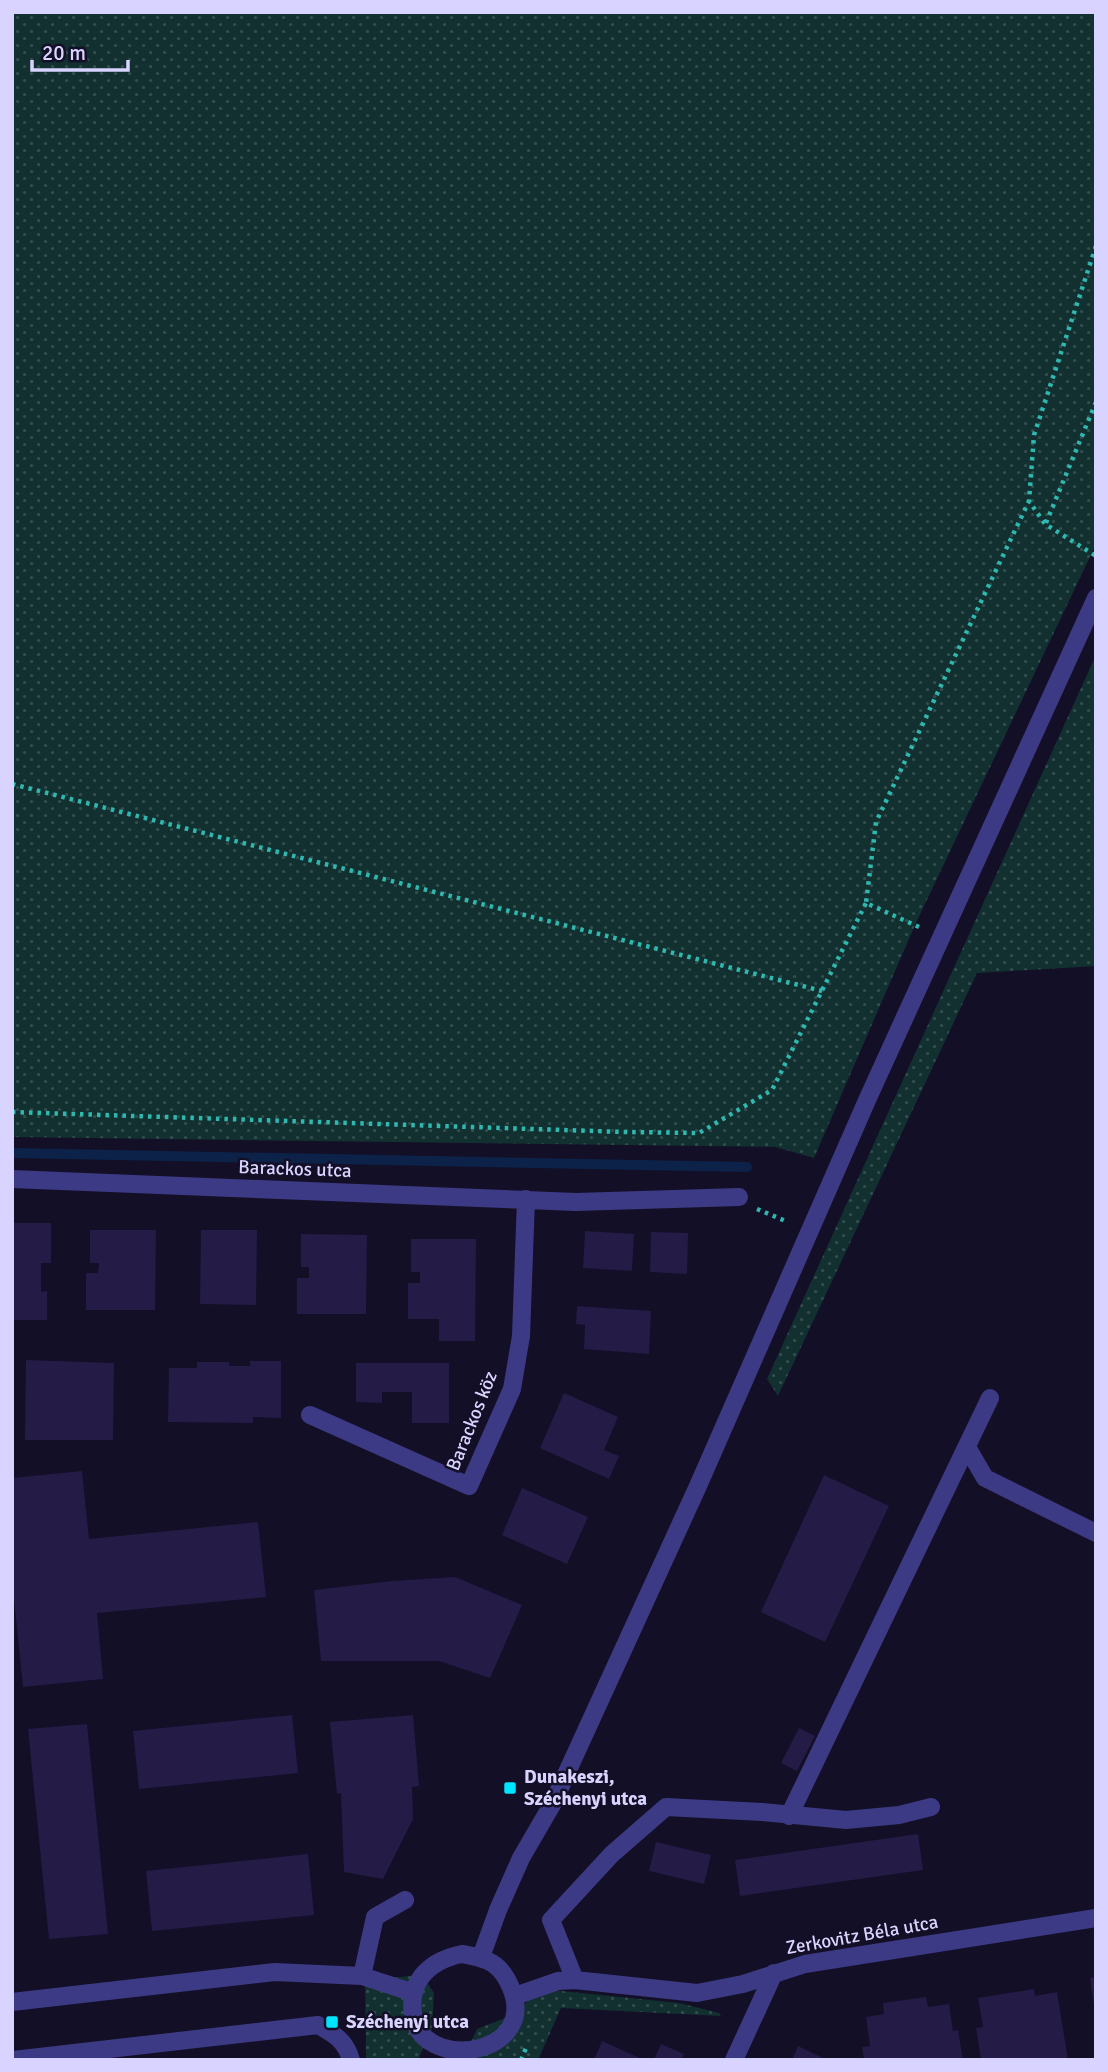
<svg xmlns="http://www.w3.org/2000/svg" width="1108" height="2072" font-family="Signika,sans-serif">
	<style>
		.grass { fill: url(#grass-dots) }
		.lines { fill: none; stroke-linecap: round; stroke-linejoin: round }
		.stream { stroke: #0c2248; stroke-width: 10 }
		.building { fill: #241b47 }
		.path { stroke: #2fb8b0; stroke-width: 4.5; stroke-dasharray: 3.5 5; stroke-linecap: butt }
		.minor { stroke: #3d3a85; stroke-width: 18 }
		.poi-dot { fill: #00e5ff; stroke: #130f26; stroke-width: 2.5 }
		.labels { text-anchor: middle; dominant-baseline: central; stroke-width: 5; stroke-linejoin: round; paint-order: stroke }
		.street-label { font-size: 19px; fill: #d9d4ff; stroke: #130f26 }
		.poi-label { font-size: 19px; font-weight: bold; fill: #d9d4ff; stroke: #130f26; text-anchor: start }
	</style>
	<defs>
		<pattern id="grass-dots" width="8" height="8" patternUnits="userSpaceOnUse" patternTransform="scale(1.75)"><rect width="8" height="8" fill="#12302f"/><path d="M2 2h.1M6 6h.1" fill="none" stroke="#344d4e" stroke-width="1.8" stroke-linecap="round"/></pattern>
	</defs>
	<rect width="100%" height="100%" fill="#130f26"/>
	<path class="grass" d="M12 12H1096V544L915 925 814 1158 775 1147 12 1137Z
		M1096 655V966L977 973 778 1396 767 1379Z
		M422 1975 434 1993 432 2028 418 2060H366L365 1980Z
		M542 1989 679 2003 719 2013 721 2016 561 2008 538 2060H463L477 2029 510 2016Z"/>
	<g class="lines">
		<path class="stream" d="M12 1153 747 1167"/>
	</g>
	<path class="building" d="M12 1223H51V1263H41V1292L47 1291V1320H12Z
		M90 1230H156L155 1310H86V1273H98L99 1263H90Z
		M201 1230H257L256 1305 200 1304Z
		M585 1231 634 1234 632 1271 583 1268Z
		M651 1232 688 1233 687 1274 650 1272Z
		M301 1234 367 1235 366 1314H297V1278H309V1267H301Z
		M411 1239H476L475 1341H439V1319H408V1283H420V1272H411Z
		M577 1306 651 1311 649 1354 584 1349 585 1325 576 1324Z
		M26 1360 114 1363 113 1440H25Z
		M250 1361H281V1418L253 1417V1423L168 1422 169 1368H197V1362H229V1366H250Z
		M356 1363H449V1423H412V1392H382V1403L356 1402Z
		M564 1393 618 1417 604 1450 619 1456 609 1479 540 1448Z
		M82 1471 89 1539 258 1522 266 1597 97 1613 103 1679 23 1687 12 1579V1478Z
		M824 1475 889 1506 825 1642 761 1612Z
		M522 1488 588 1517 567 1564 502 1535Z
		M455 1577 522 1605 490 1678 439 1661H321L314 1590 392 1581Z
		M292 1715 298 1773 139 1789 133 1731Z
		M413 1715 419 1786 412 1787 413 1819 383 1879 344 1872 341 1793 337 1794 330 1722Z
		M87 1724 108 1934 49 1939 28 1729Z
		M799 1728 815 1736 797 1771 781 1763Z
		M918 1834 923 1870 740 1896 735 1860Z
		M656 1842 711 1855 704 1884 649 1871Z
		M308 1854 314 1915 152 1931 146 1871Z
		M1096 1977V2005H1094L1090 1978Z
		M1034 1989 1035 1996 1057 1992 1068 2060H981L976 2028 983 2027 978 1998Z
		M926 1997 928 2007 949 2004 953 2031 958 2030 963 2060H864L862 2047 870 2046 866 2017 884 2014 883 2003Z
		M602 2041 644 2060H594Z
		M661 2044 684 2054 681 2060H654Z
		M798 2046 827 2060H792Z"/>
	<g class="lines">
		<path class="path" d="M1096 246 1034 435 1029 501 1045 524 1096 556
			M1046 523 1096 402
			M12 784 822 991
			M919 927 866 903 876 822 1029 501
			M12 1112 625 1132 699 1133 772 1090 866 903
			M757 1209 788 1222
			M521 2060 526 2048"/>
		<path class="minor" d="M12 1179 576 1202 739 1197
			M310 1415 469 1486 512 1389 521 1336 526 1199
			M967 1447 985 1478 1096 1533
			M789 1816 990 1398
			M462 1954C487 1958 501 1963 511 1988 538 2052 434 2072 415 2023 404 1985 427 1961 462 1954Z
			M481 1957 498 1910 521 1858 553 1803 698 1486 868 1098 1096 598
			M362 1976 375 1917 405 1900
			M575 1980 551 1920 612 1854 666 1807 762 1812 846 1820 899 1815 931 1807
			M515 1996 558 1981 575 1980 697 1993 743 1984 805 1964 1096 1918
			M12 2002 275 1972 362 1976 414 1993
			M13 2060 318 2025C334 2034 346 2041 351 2060
			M734 2060 774 1973"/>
	</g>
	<g class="poi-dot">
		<rect x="503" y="1781" width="14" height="14" rx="3.5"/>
		<rect x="325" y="2015" width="14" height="14" rx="3.5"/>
	</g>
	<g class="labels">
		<g class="street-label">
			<text transform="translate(295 1169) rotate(2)">Barackos utca</text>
			<text transform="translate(472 1421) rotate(-68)">Barackos köz</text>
			<text transform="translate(862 1935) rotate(-10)">Zerkovitz Béla utca</text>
		</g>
		<g class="poi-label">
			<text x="524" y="1777">Dunakeszi,<tspan x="524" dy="22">Széchenyi utca</tspan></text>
			<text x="346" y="2022">Széchenyi utca</text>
		</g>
	</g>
	<rect width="1108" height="2072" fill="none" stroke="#d9d4ff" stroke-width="28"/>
	<path d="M32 60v10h96v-10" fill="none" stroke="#d9d4ff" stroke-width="3.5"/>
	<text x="42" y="60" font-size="21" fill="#d9d4ff" stroke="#130f26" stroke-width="5" paint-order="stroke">20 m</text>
</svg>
